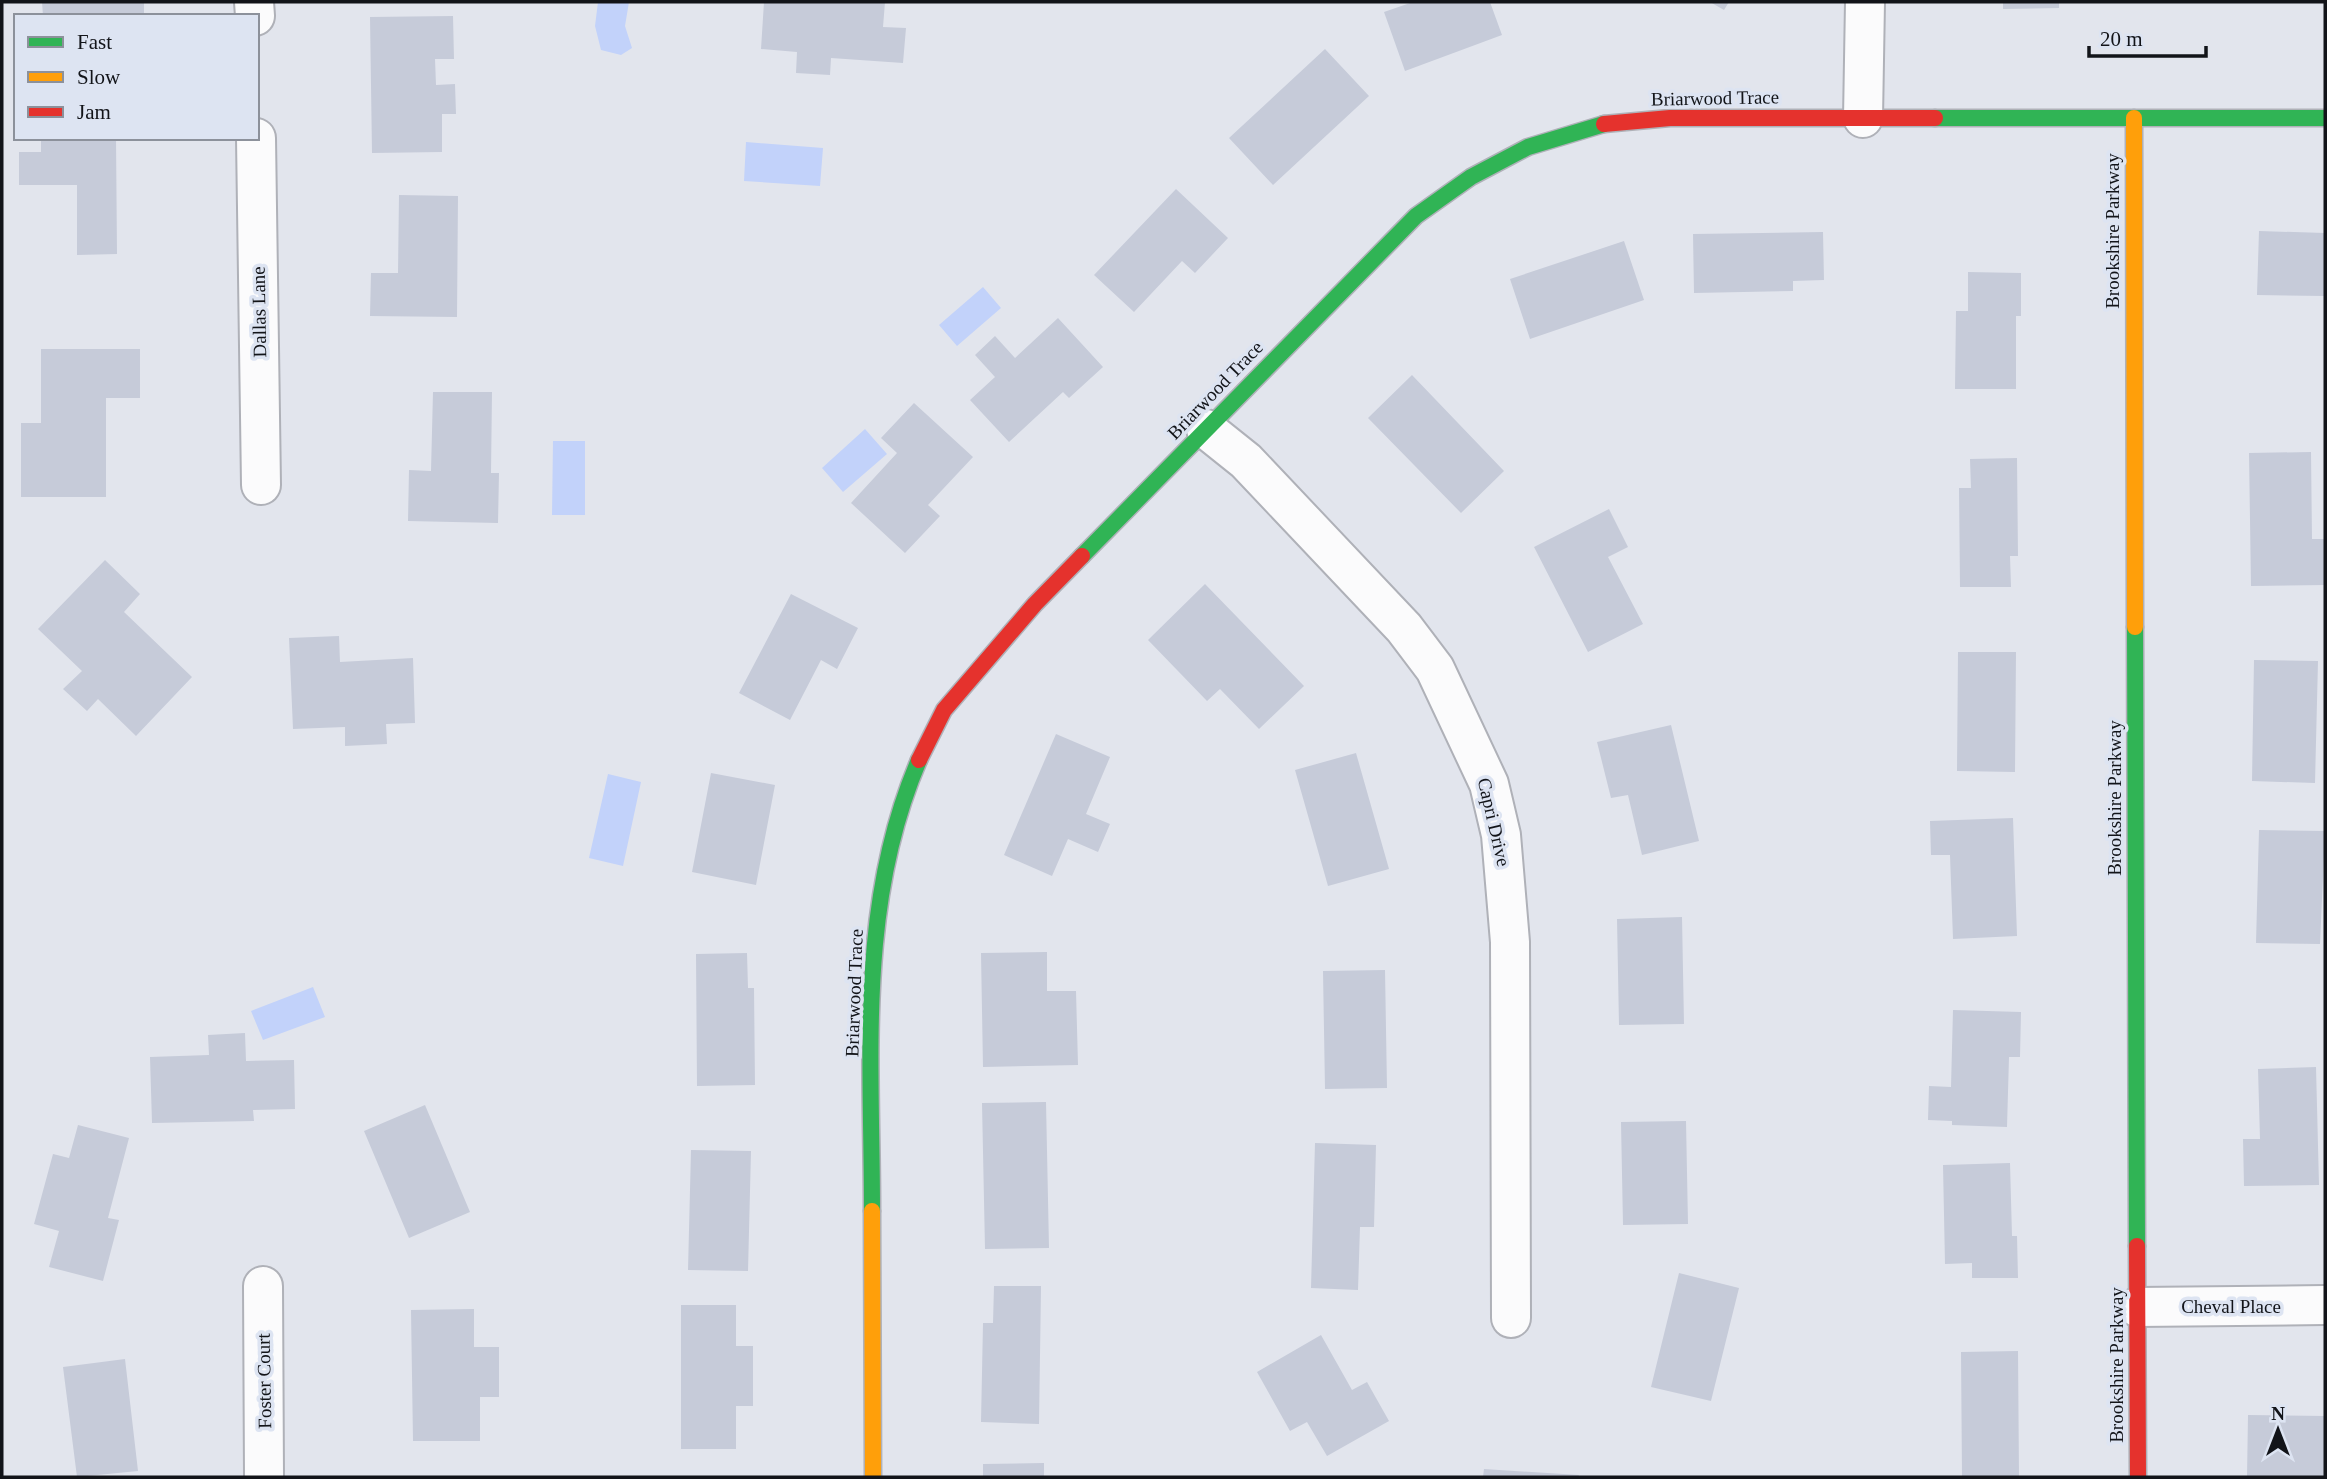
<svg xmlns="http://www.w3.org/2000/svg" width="2327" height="1479" font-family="Georgia,serif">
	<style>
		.water { fill: #c2d2fa }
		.building { fill: #c6cbd9 }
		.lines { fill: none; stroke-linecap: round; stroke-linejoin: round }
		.street-casing { stroke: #afb1b8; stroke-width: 42 }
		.fast-casing { stroke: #afb1b8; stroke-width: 19 }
		.slow-casing { stroke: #afb1b8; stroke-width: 19 }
		.jam-casing { stroke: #afb1b8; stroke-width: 19 }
		.street { stroke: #fbfbfc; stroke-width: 38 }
		.fast { stroke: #30b455; stroke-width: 16 }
		.slow { stroke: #ff9f0a; stroke-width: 16 }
		.jam { stroke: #e5322d; stroke-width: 16 }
		.labels { text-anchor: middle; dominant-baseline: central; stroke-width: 7; stroke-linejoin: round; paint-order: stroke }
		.street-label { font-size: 19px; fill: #121419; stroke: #dde4f2 }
	</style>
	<rect width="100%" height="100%" fill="#e2e5ed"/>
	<path class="water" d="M598 2H629L625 26 632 48 621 55 601 50 595 26Z
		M746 142 823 148 820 186 744 181Z
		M983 287 1001 308 957 346 939 325Z
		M865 429 887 454 843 492 822 468Z
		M553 441H585V515H552Z
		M608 774 641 782 623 866 589 858Z
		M313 987 325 1017 263 1040 251 1011Z"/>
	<path class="building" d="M42 2H144V16H43Z
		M764 2H885L883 27 906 28 903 63 831 58 830 75 796 73 797 52 761 49Z
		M1413 2H1490L1502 35 1405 71 1384 12Z
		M1710 2H1729L1724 10Z
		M2003 2H2059V8L2003 9Z
		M453 16 454 59H435L436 85 455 84 456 114H442V152L372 153 370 17Z
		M1325 49 1369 96 1273 185 1229 138Z
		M41 138H116L117 254 77 255V185H19V152H41Z
		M1176 189 1228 238 1195 273 1182 261 1134 312 1094 275Z
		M399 195 458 196 457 317 370 316 371 273H398Z
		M2259 231 2325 233V296L2257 295Z
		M1823 232 1824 280 1793 281V291L1694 293 1693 234Z
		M1624 241 1644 300 1530 339 1510 279Z
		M1968 272 2021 273V316H2016V389H1955L1956 311H1968Z
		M1058 318 1103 367 1069 398 1063 392 1009 442 970 400 995 377 975 355 995 336 1015 358Z
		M41 349H140V398H106V497H21V423H41Z
		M1412 375 1504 471 1461 513 1368 418Z
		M433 392H492L491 473H499L498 523 408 521 409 470 431 471Z
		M914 403 973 457 928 505 940 516 905 553 851 503 897 453 881 438Z
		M2311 452 2312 539H2325V585L2251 586 2249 453Z
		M2017 458 2018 556H2010L2011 587H1960L1959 488H1971L1970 459Z
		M1609 509 1628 547 1608 557 1643 624 1588 652 1534 547Z
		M105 560 140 594 124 612 192 677 136 736 98 699 87 711 63 689 82 671 38 629Z
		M1205 584 1304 686 1259 729 1220 689 1207 701 1148 640Z
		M791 594 858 628 837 669 821 660 790 720 739 693Z
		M339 636 340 662 413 658 415 723 386 724 387 744 345 746V727L293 729 289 638Z
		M1958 652H2016L2015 772 1957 771Z
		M2254 660 2318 661 2315 783 2252 781Z
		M1671 725 1699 841 1642 855 1628 795 1611 798 1597 742Z
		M1056 734 1110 757 1086 814 1110 824 1098 852 1068 839 1052 876 1004 855Z
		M1356 753 1389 869 1328 886 1295 770Z
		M711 773 775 785 756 885 692 872Z
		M2013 818 2017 936 1953 939 1950 855H1931L1930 821Z
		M2259 830 2325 831 2320 944 2256 943Z
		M1682 917 1684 1024 1619 1025 1617 919Z
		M1047 952V991H1076L1078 1065 983 1067 981 953Z
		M747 953 748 988H754L755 1085 697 1086 696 954Z
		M1385 970 1387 1088 1325 1089 1323 971Z
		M1953 1010 2021 1012 2020 1057H2009L2007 1127 1952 1125V1121L1928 1120 1929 1086 1951 1087Z
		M245 1033 246 1061 294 1060 295 1109 253 1110 254 1121 152 1123 150 1057 209 1055 208 1035Z
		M2316 1067 2319 1185 2244 1186 2243 1139H2260L2258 1069Z
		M1046 1102 1049 1248 985 1249 982 1103Z
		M425 1105 470 1212 409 1238 364 1131Z
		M1686 1121 1688 1224 1623 1225 1621 1122Z
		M78 1125 129 1138 108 1218 119 1220 103 1281 49 1267 59 1231 34 1224 53 1154 69 1158Z
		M1315 1143 1376 1145 1374 1227H1360L1358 1290 1311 1288Z
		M691 1150 751 1151 748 1271 688 1270Z
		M2010 1163 2012 1236H2017L2018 1278H1972V1263L1945 1264 1943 1165Z
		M1679 1273 1739 1288 1711 1401 1651 1387Z
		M994 1286H1041L1039 1424 981 1422 983 1323H993Z
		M681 1305H736V1346H753V1406H736V1449H681Z
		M474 1309V1347H499V1397H480V1441H413L411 1310Z
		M1321 1335 1352 1390 1367 1382 1389 1421 1327 1456 1307 1422 1290 1431 1257 1372Z
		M2018 1351 2019 1477H1962L1961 1352Z
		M125 1359 138 1471 77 1477 63 1367Z
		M2248 1415 2325 1416V1476L2247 1477Z
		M1044 1463V1477H983V1464Z
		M1484 1469 1579 1475 1578 1477H1483Z"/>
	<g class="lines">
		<g class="street-casing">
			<path id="street" d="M254 2 255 16
				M1863 118 1865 2
				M256 138 261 485
				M1206 429 1246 461 1404 628 1435 669 1489 784 1501 835 1510 942 1511 1318
				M263 1286 264 1477
				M2137 1307 2325 1305"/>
		</g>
		<g class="fast-casing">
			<path id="fast" d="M1935 118H2325
				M1082 556 1416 216 1471 177 1528 147 1604 124
				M2135 627 2137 1246
				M872 1211C872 1057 857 904 919 760"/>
		</g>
		<g class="slow-casing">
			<path id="slow" d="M2134 118 2135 627
				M872 1211 873 1477"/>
		</g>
		<g class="jam-casing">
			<path id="jam" d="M1604 124 1670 118H1935
				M919 760 944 710 1035 604 1082 556
				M2137 1246 2138 1477"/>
		</g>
		<use href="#street" class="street"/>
		<use href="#fast" class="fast"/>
		<use href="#slow" class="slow"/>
		<use href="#jam" class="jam"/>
	</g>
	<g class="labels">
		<g class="street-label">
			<text transform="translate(1715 98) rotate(-1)">Briarwood Trace</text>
			<text transform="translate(2112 231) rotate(-90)">Brookshire Parkway</text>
			<text transform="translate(259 312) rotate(-91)">Dallas Lane</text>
			<text transform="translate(1215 390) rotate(-46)">Briarwood Trace</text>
			<text transform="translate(2114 798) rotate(-90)">Brookshire Parkway</text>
			<text transform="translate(1494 822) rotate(77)">Capri Drive</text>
			<text transform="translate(854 993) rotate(-88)">Briarwood Trace</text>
			<text x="2231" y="1306">Cheval Place</text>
			<text transform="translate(2116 1365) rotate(-90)">Brookshire Parkway</text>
			<text transform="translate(264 1381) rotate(-91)">Foster Court</text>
		</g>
	</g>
	<rect width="2327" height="1479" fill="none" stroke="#121419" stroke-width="7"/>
	<rect x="14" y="14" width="245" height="126" fill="#dde4f2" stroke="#8c919b" stroke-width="2"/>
	<rect x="28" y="37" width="35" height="10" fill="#30b455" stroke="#8c919b" stroke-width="2"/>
	<text x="77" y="49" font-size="21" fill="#121419">Fast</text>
	<rect x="28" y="72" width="35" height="10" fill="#ff9f0a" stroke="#8c919b" stroke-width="2"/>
	<text x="77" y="84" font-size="21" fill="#121419">Slow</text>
	<rect x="28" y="107" width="35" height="10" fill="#e5322d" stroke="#8c919b" stroke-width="2"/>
	<text x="77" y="119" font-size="21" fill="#121419">Jam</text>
	<g transform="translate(2278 1430)" stroke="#dde4f2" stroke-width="5" paint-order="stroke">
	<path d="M0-5L12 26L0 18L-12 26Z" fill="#121419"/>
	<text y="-10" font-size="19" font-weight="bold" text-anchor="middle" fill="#121419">N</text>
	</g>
	<path d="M2089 46v10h117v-10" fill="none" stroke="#121419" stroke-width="3.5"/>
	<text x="2100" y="46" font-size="21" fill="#121419" stroke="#dde4f2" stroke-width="5" paint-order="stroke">20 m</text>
</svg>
